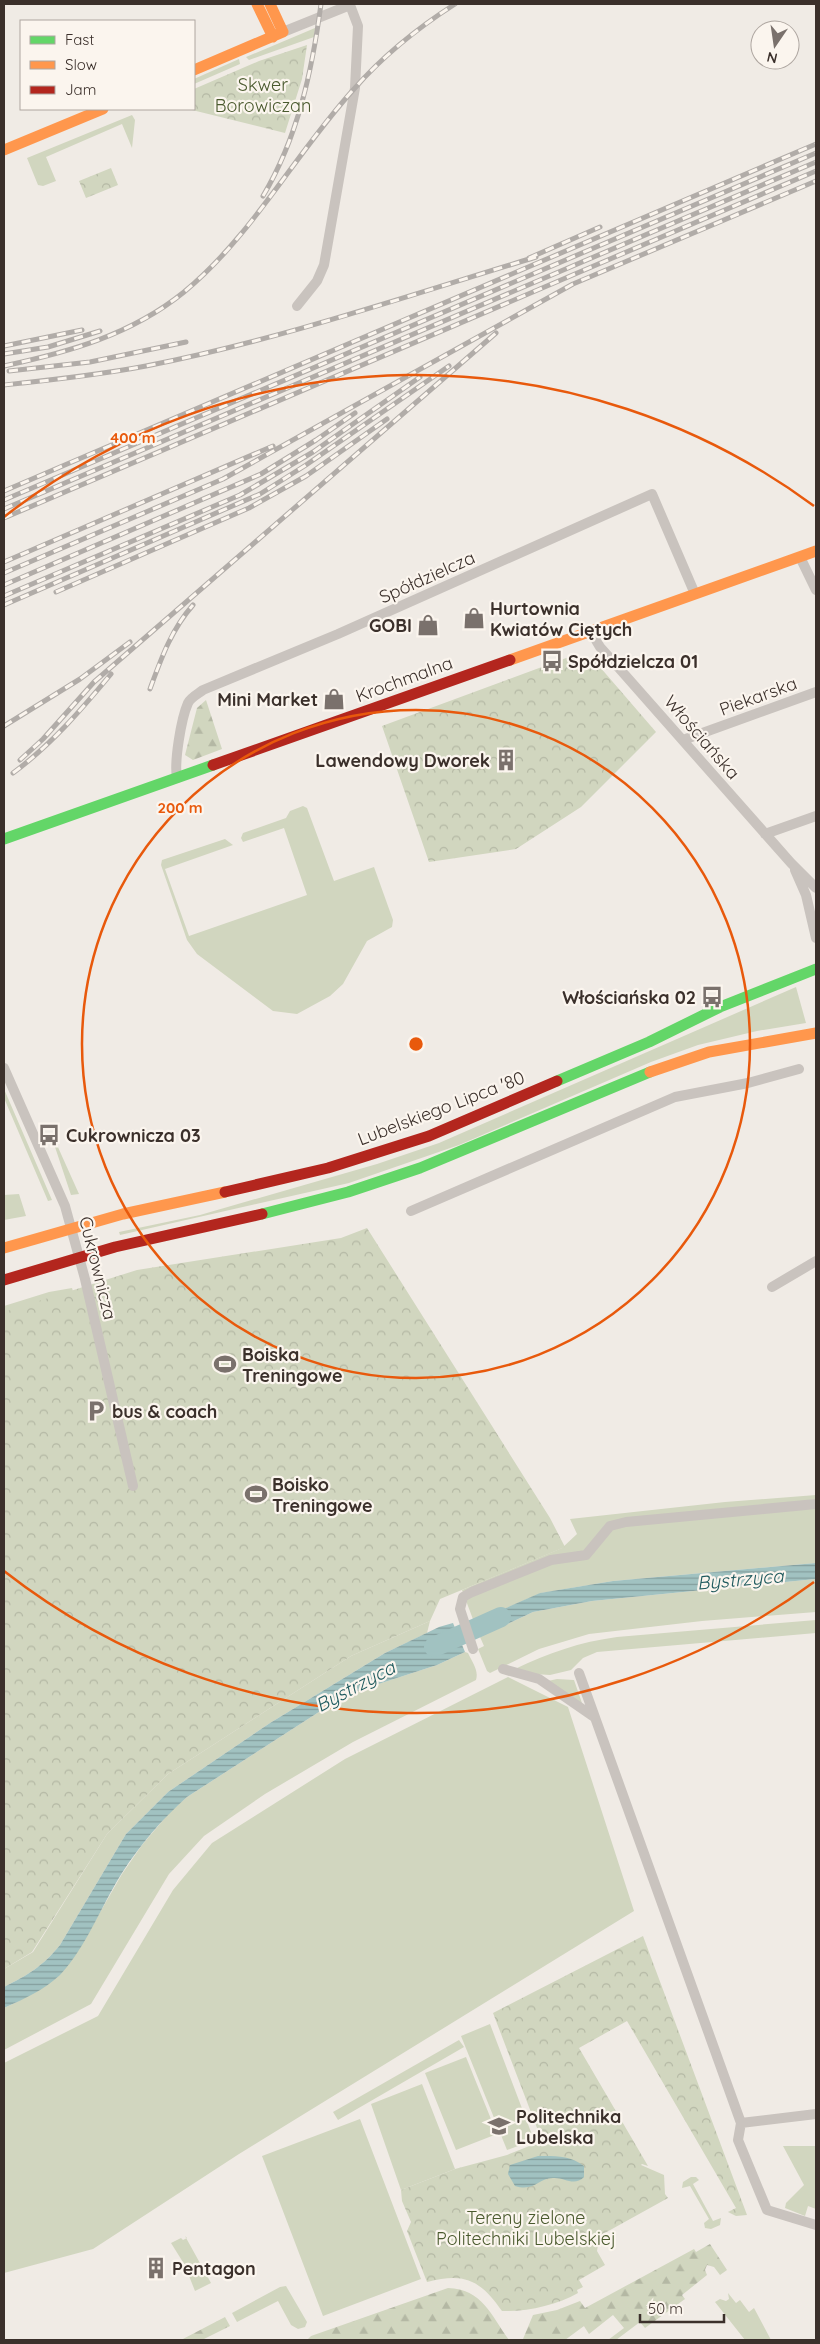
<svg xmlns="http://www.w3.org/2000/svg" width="820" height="2344" font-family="Quicksand,sans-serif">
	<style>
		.green { fill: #d1d6bf }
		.forest { fill: url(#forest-firs) }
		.park { fill: url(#park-crowns) }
		.water { fill: url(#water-rules) }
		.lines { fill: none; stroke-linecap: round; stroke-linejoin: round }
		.river { stroke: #a1c2c1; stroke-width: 20 }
		.street { stroke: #c9c3be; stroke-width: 10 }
		.fast { stroke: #63d668; stroke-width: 11 }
		.slow { stroke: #ff974d; stroke-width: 11 }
		.jam { stroke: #b3261e; stroke-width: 11 }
		.rail-casing { stroke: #b1aca8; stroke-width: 5 }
		.rail { stroke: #fbf5ee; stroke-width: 3; stroke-dasharray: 9; stroke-linecap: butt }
		.ring { fill: none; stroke: #e8590c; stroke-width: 2.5 }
		.labels { text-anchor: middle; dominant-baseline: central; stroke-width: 4.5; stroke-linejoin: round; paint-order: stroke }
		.park-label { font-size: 18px; fill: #4a5a2e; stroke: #fbf5ee }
		.street-label { font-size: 18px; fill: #3b302b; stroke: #fbf5ee }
		.poi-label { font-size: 18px; font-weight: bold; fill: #3b302b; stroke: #fbf5ee; text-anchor: start }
		.water-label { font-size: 19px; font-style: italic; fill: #1f5a5e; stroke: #fbf5ee }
		.centre { fill: #e8590c; stroke: #fbf5ee; stroke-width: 2.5 }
		.ring-label { font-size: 15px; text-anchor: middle; font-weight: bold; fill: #e8590c; stroke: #fbf5ee; stroke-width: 4.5; stroke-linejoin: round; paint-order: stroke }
	</style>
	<defs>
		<pattern id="forest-firs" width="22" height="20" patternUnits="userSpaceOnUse" patternTransform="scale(1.25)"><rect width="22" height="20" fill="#d1d6bf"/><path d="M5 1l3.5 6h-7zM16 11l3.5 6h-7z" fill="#b4b8a4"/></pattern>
		<pattern id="park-crowns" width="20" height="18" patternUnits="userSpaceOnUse" patternTransform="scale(1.25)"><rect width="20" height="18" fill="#d1d6bf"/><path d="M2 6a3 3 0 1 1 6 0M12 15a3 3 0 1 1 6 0" fill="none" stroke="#b4b8a4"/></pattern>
		<pattern id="water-rules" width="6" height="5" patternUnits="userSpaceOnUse" patternTransform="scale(1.25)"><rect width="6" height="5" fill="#a1c2c1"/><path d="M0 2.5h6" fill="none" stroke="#849e9d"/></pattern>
	</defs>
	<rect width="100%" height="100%" fill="#f0ebe5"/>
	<path class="green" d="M315 28 314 37 249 60 246 57Z
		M239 59 240 64 194 84V79Z
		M132 115 135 120 132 148 122 124 46 157 56 181 43 186 38 185 27 158Z
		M303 806 307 808 334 881 374 867 393 920 392 927 367 941 343 984 330 996 297 1014 273 1011 197 954 187 940 161 865 162 860 225 839 233 845 165 869 189 936 307 895 284 828 243 842 241 838 243 833 286 818 290 811Z
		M796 987 806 1023 757 1031 698 1045 651 1062 459 1145 349 1183 120 1235 119 1232 200 1215 377 1164 439 1143Z
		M4 1089 52 1200 48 1201 4 1098Z
		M54 1144 57 1145 79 1194 71 1195Z
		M19 1194 26 1216 4 1220V1195Z
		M72 1288 76 1302 4 1319V1306L49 1292Z
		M816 1495V1563L613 1581 541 1593 474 1622 462 1590 562 1548 577 1534 570 1519 725 1502Z
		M816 1579V1612L702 1621 589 1634 539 1649 490 1673 487 1671 478 1649 484 1646 480 1637 533 1612 592 1601Z
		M816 1620V1633L597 1652 583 1658 571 1670 550 1675 535 1674 515 1669C548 1653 580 1642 617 1637Z
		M430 1621 427 1633 385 1653 270 1723 168 1792 126 1834 60 1945C43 1966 28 1975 4 1987V1969L33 1952 107 1834 168 1774 351 1656Z
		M465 1652 468 1653C472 1662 479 1670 476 1680L353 1742 265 1794 204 1836 169 1874 91 2004 4 2050V2008L19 2001 83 1942 122 1874 142 1845 170 1812 187 1797 322 1710 360 1690 437 1665Z
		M508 1677 568 1707 634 1911 239 2154 93 2249 4 2273V2063L98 2016 173 1890 212 1843 345 1759Z
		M557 1679 574 1680 583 1706 548 1681Z
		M490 2024 534 2140 507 2150 461 2036Z
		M459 2040 464 2047 338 2120 333 2112Z
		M466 2057 497 2134 456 2150 425 2073Z
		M422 2084 455 2169 401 2190 371 2104Z
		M360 2119 421 2279 323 2316 262 2156Z
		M783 2146H816V2209L808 2206 805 2216 785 2208 786 2203 804 2185Z
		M691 2177H696L699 2180 693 2184 713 2221 721 2218 720 2225 711 2229 705 2228 704 2223 709 2219 690 2186 682 2188 683 2182Z
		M185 2236 211 2283 195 2291 189 2276 191 2275 171 2243 181 2238 183 2240 187 2238Z
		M286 2286 307 2322 305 2327 298 2329 291 2325 278 2301 237 2322 232 2313 280 2287Z
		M728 2293 736 2303 740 2300 749 2312 754 2308 771 2340H745L715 2302 720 2299 726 2301 729 2299Z"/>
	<path class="forest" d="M206 700 222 749 193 760 185 755 197 708Z
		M710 2244 727 2270 720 2275 714 2267 707 2265 705 2270 707 2275 682 2295 685 2299 645 2328 640 2322 616 2340H608L624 2328 613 2315 589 2334 584 2326 565 2340 523 2339 533 2315 557 2310 580 2301 585 2308 694 2249 696 2252Z
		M448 2288C482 2289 491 2315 509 2340H307L311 2336Z
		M225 2317 230 2326 202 2340H181Z"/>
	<path class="park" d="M307 45 302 79 285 133 188 109H194V89L259 61Z
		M111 168 118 185 86 198 79 181Z
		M577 654 581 664 593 659 656 732 581 807 516 849 429 862 382 726Z
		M367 1228 550 1518 565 1547 440 1599 430 1621 351 1656 168 1774 107 1834 32 1952 4 1969V1312L137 1270 341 1238Z
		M643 1936 747 2215 736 2216 728 2212 736 2208 627 2021 579 2048 648 2166 642 2164 641 2165 664 2175 665 2194 668 2198 603 2234 604 2241 598 2245 597 2251 605 2265 579 2280 583 2287 577 2290 578 2293C557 2305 527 2312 502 2311 480 2280 465 2272 427 2282L407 2231 411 2222 402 2201 401 2190 455 2169 507 2155 542 2141 493 2013Z"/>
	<path class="water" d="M816 1563V1579L592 1601 533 1612 480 1637 474 1622 540 1593 613 1581Z
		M453 1623 465 1652 437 1665 360 1690 322 1710 187 1797C162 1819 140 1845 122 1873 101 1906 87 1946 60 1975 44 1990 24 1999 4 2008V1987C28 1975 43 1966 60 1945L126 1834 168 1792 270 1723 385 1653 439 1627Z
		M538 2156C554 2156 570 2155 584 2166V2177C574 2187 564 2177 553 2178 538 2178 535 2192 515 2186L508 2174 510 2165Z"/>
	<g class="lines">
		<path class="river" d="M434 1647 501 1617"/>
		<path class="street" d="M283 32 350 5 358 26 355 88 324 265 317 281 297 306
			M800 557 816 590
			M591 632 600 647 618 667 791 863 816 888
			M683 740 816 692
			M177 778C174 762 181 719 188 703 191 697 198 694 203 690L338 634 652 494 695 594
			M765 834 816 816
			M795 870 806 895 816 938
			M4 1068 65 1206 85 1279 133 1486
			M411 1211 675 1097 748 1083 799 1069
			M772 1287 816 1261
			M473 1649 460 1609 463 1597 472 1592 551 1560 586 1555 610 1526 626 1522 816 1504
			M503 1669 539 1679 594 1717
			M579 1673 741 2123
			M816 2114 741 2123 738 2140 767 2210 816 2225"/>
		<path class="fast" d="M4 839 213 765
			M557 1081 649 1042 720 1007 816 969
			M262 1214 348 1192 420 1168 650 1072"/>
		<path class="slow" d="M257 4 273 37
			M194 70 283 32 270 4
			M4 150 103 109
			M510 660 816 551
			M650 1072 709 1052 816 1033
			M4 1248 123 1214 225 1192"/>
		<path class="jam" d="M213 765 510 660
			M225 1192 328 1168 429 1136 557 1081
			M4 1280 115 1247 262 1214"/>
		<g class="rail-casing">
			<path id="rail" d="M263 196C298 137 312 71 321 4
				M529 258 600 227
				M4 346 82 330
				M4 354 48 347 100 331
				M4 366C69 352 131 335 184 292 252 236 295 154 354 89 382 57 419 27 455 4
				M9 371 90 362 186 342
				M4 385C51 380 99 375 146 366 279 340 407 296 536 257
				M4 491 816 144
				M4 500 816 153
				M4 509 816 162
				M4 518 816 171
				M4 562 273 446
				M4 573 223 479 573 284 816 181
				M4 585 261 474 316 440 355 413
				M56 592 249 508 306 476 387 419
				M4 596 240 495 313 452 420 377
				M4 605 260 494 306 465 449 366
				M150 689C161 659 171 630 193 605
				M4 726 80 679 130 642
				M20 760 43 739 94 682 496 333
				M13 773C51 745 81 710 111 674"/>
		</g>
		<use href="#rail" class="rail"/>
	</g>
	<g class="ring">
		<circle cx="416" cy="1044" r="334"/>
		<path d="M814 1582A669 669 0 0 1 4 1571M4 517A669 669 0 0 1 814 506"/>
	</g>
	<defs>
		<g id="shop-bare" transform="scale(1.725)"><path d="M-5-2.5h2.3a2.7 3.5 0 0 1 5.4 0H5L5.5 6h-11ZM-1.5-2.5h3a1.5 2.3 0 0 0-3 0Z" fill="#7a716c" stroke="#fbf5ee" stroke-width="2.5" paint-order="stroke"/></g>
		<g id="bus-bare" transform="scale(1.725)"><path d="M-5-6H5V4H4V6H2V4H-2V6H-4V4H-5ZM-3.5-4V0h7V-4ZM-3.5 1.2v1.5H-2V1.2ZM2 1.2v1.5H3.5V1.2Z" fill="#7a716c" stroke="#fbf5ee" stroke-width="2.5" paint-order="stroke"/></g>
		<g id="building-bare" transform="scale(1.725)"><path d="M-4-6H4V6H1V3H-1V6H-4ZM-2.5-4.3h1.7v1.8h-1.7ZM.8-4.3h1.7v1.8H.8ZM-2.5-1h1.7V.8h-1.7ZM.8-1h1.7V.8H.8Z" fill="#7a716c" stroke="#fbf5ee" stroke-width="2.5" paint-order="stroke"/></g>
		<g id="stadium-bare" transform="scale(1.725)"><path d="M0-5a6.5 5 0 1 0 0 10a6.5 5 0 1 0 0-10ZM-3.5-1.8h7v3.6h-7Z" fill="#7a716c" stroke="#fbf5ee" stroke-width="2.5" paint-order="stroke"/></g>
		<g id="parking-bare" transform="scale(1.725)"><path d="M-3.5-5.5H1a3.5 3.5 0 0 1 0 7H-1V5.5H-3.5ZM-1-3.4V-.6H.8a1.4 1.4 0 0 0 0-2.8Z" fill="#7a716c" stroke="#fbf5ee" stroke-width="2.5" paint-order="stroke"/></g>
		<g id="university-bare" transform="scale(1.725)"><path d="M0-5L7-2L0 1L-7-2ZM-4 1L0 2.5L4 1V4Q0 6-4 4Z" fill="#7a716c" stroke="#fbf5ee" stroke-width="2.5" paint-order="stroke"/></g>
	</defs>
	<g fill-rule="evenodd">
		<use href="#shop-bare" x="474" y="618"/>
		<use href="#shop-bare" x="428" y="625"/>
		<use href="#bus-bare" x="552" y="661"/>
		<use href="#shop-bare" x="334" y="699"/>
		<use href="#building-bare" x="506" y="760"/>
		<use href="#bus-bare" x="712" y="997"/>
		<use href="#bus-bare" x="49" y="1135"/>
		<use href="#stadium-bare" x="225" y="1364"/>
		<use href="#parking-bare" x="96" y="1411"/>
		<use href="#stadium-bare" x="256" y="1494"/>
		<use href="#university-bare" x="499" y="2126"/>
		<use href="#building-bare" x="156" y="2268"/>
	</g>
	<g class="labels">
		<g class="park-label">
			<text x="263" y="84">Skwer<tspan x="263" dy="21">Borowiczan</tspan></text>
			<text x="526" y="2217">Tereny zielone<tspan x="526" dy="21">Politechniki Lubelskiej</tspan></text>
		</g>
		<g class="street-label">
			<text transform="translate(427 577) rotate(-24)">Spółdzielcza</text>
			<text transform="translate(404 679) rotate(-20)">Krochmalna</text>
			<text transform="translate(758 696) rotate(-20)">Piekarska</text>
			<text transform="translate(702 737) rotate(49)">Włościańska</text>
			<text transform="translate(441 1108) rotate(-21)">Lubelskiego Lipca '80</text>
			<text transform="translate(98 1268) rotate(76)">Cukrownicza</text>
		</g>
		<g class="poi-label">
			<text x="490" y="608">Hurtownia<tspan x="490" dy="21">Kwiatów Ciętych</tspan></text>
			<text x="412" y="625" text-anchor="end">GOBI</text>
			<text x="568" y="661">Spółdzielcza 01</text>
			<text x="318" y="699" text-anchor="end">Mini Market</text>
			<text x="490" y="760" text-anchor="end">Lawendowy Dworek</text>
			<text x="696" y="997" text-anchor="end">Włościańska 02</text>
			<text x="66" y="1135">Cukrownicza 03</text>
			<text x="242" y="1354">Boiska<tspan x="242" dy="21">Treningowe</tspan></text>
			<text x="112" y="1411">bus &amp; coach</text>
			<text x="272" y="1484">Boisko<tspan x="272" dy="21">Treningowe</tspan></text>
			<text x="516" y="2116">Politechnika<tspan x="516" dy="21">Lubelska</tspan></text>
			<text x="172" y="2268">Pentagon</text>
		</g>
		<g class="water-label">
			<text transform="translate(740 1579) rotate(-5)">Bystrzyca</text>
			<text transform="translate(355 1686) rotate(-28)">Bystrzyca</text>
		</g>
	</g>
	<circle cx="416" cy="1044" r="8" class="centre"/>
	<g class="ring-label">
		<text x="133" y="443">400 m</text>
		<text x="180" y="813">200 m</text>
	</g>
	<rect width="820" height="2344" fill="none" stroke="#3b302b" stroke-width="10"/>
	<rect x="20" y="20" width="175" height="90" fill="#fbf5ee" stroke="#aea6a0"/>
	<rect x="30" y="36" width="25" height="8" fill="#63d668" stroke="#aea6a0"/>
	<text x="65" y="45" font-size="15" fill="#3b302b">Fast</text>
	<rect x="30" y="61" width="25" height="8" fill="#ff974d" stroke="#aea6a0"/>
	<text x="65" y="70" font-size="15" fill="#3b302b">Slow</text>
	<rect x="30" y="86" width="25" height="8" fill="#b3261e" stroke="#aea6a0"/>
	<text x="65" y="95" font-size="15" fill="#3b302b">Jam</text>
	<g transform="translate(775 45) rotate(193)"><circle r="24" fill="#fbf5ee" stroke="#aea6a0"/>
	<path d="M0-4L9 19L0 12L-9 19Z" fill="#7a716c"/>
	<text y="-8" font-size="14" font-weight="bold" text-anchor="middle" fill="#3b302b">N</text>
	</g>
	<path d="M640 2314v8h84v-8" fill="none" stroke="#3b302b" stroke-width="2.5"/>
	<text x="648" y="2314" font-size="15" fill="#3b302b" stroke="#fbf5ee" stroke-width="4" paint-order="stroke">50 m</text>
</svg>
